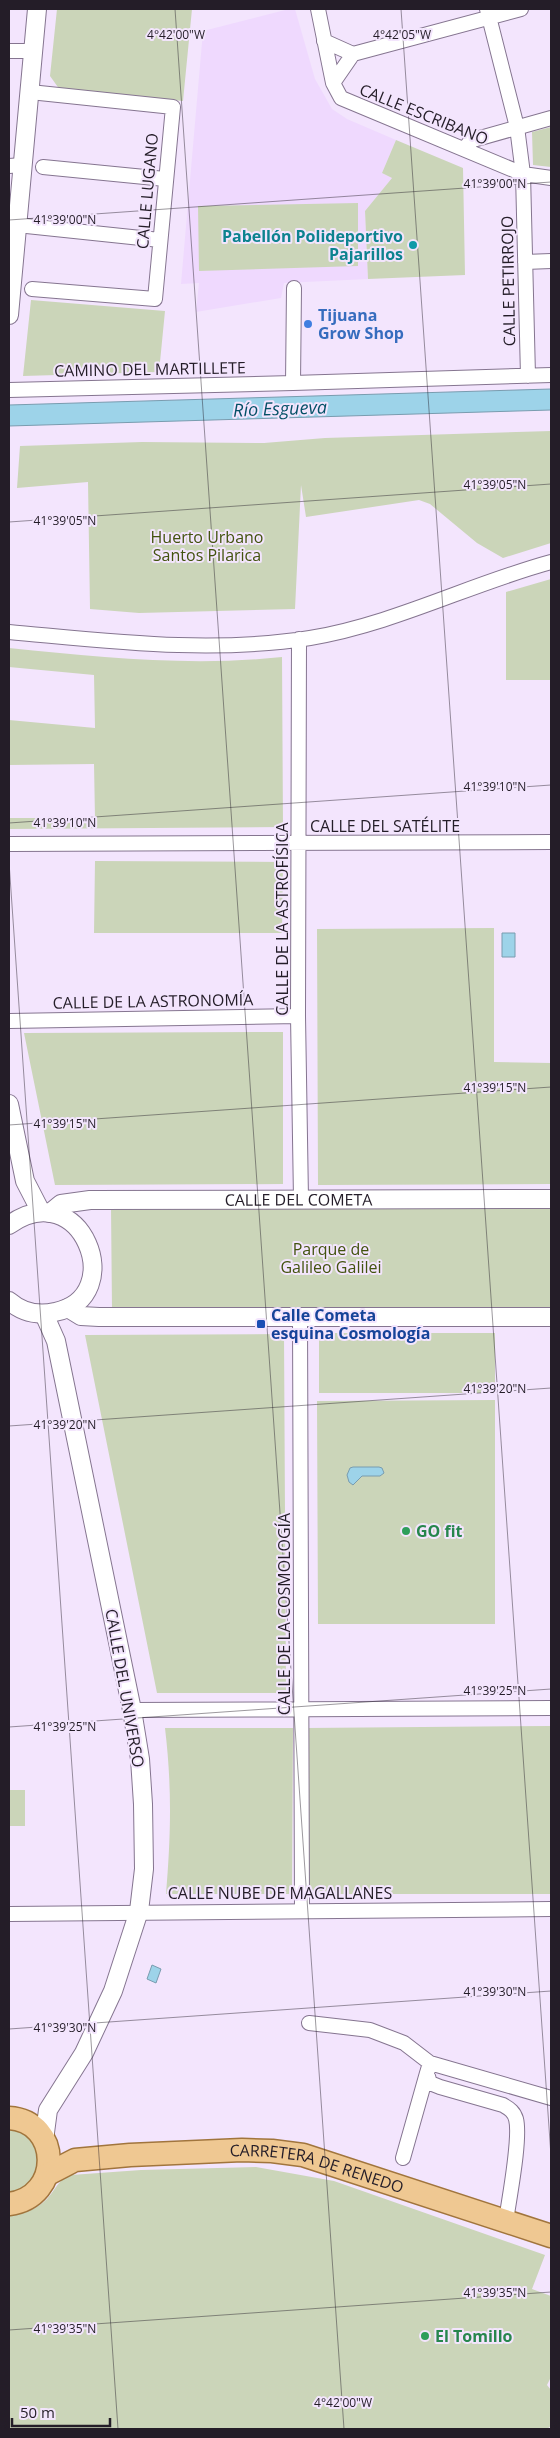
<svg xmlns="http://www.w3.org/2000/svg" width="560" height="2438" font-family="'Open Sans',sans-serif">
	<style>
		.built { fill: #efd9fe }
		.green { fill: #cbd5b9 }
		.water { fill: #9dd3e9; stroke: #799caf }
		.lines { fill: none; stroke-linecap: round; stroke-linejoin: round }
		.minor-casing { stroke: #857590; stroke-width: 16 }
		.tertiary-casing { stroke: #857590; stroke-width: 20 }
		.primary-casing { stroke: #a1753d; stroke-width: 25 }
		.minor { stroke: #fff; stroke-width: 14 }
		.tertiary { stroke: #fff; stroke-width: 18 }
		.primary { stroke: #efc892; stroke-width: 22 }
		.ticks { fill: none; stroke: #241d28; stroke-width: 1; stroke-opacity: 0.45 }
		.culture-dot { fill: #0f9aa8; stroke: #f3e5fd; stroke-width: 2 }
		.shop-dot { fill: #3f7fe0; stroke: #f3e5fd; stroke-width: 2 }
		.transit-dot { fill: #1a4fb4; stroke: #f3e5fd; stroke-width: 2 }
		.leisure-dot { fill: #2e9e5b; stroke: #f3e5fd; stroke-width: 2 }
		.labels { text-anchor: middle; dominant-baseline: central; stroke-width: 4; stroke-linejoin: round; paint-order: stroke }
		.street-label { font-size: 16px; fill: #241d28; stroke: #f3e5fd }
		.culture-label { font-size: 16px; font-weight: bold; fill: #0d838f; stroke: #f3e5fd; text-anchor: end }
		.shop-label { font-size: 16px; font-weight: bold; fill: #366cbe; stroke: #f3e5fd; text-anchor: start }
		.park-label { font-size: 16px; fill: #42530e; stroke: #f3e5fd }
		.transit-label { font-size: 16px; font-weight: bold; fill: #164399; stroke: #f3e5fd; text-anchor: start }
		.leisure-label { font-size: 16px; font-weight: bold; fill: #27864d; stroke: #f3e5fd; text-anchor: start }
		.water-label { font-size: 18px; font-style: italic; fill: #035066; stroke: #f3e5fd }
		.ticks-label { font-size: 12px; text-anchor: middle; fill: #241d28; stroke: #f3e5fd; stroke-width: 4; stroke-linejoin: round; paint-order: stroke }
	</style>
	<rect width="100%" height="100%" fill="#f3e5fd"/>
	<path class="built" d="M289 9H295L315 79 332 109 347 119 396 140 382 173 392 178 365 211 368 279 284 283 281 298 196 312 199 283 181 284 203 31Z"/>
	<path class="green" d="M57 9H192L183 101 60 90 50 76Z
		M551 127V167L533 165 532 132Z
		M396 140 463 168 465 275 368 279 365 211 392 178 382 173Z
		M358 203V266L199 271 198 206Z
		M31 300 165 311 159 372 23 376Z
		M551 431V543L503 558 477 543 430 504 419 500 306 517 301 485 295 609 139 613 90 609 88 482 17 488 20 446 142 442 264 443 325 438Z
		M551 579V680H506V592Z
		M9 648C100 657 190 667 282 657L283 827 9 829V818H95L94 764 9 765V720L95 728 94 675 9 667Z
		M95 861 283 862 282 933H94Z
		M494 928V1062L551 1063V1184L318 1185 317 929Z
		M283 1032V1184L55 1185 24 1033Z
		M551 1206V1308L112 1309 111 1207Z
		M319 1333H495V1393H319Z
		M284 1334 286 1693H157L85 1335Z
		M495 1400V1624H318L317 1401Z
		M551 1726V1894H308L307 1728Z
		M165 1728H293L292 1894H166C171 1834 172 1787 165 1728Z
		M9 1790H25V1826H9Z
		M9 2127C26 2130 39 2144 39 2162 40 2169 34 2178 31 2184L9 2194Z
		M256 2167 334 2181 545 2255 532 2289 551 2296V2377L547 2385 551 2390V2426L547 2429H9V2216C25 2214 41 2208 51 2194 58 2185 60 2179 71 2175L141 2170Z"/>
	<path class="water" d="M551 389V410L9 426V405Z
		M502 933H515V957H502Z
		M353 1467H379L382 1468 384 1473 380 1476H362L353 1485 349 1482 347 1475 350 1468Z
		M152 1965 161 1969 156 1983 147 1979Z"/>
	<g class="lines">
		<g class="minor-casing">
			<path id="minor" d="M318 9 333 83 341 98 523 174 551 178
				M487 9 517 127 523 174 528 376
				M324 41 353 54 521 9
				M9 51H33
				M333 83 353 54
				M30 92 173 107 155 299 32 289
				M468 150V144L473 140 551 118
				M9 166 23 165
				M43 167 165 179
				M17 225 160 240
				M525 262 551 261
				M294 288 293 383 551 375
				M9 390 293 383
				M9 632C110 641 209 654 310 638 394 624 470 584 551 562
				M299 639 298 1016 301 1199
				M9 844 551 842
				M9 1021 298 1016
				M300 1317 302 1910
				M132 1710 551 1708
				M9 1914 551 1909
				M309 2023 370 2030 404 2043 430 2063 551 2098
				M430 2063 427 2073 430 2083 440 2087 503 2105C510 2109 514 2112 516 2119 521 2138 509 2199 506 2221
				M403 2158 427 2073"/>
		</g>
		<g class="tertiary-casing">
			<g id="tertiary">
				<path d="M9 315 37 9"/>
				<path d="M9 1104 25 1181 41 1212"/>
				<path id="s1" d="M50 1213 61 1204 90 1200 551 1199"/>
				<path d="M9 1225C81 1173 130 1297 55 1312 38 1316 23 1313 9 1301"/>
				<path d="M68 1308 81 1316 99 1317H551"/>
				<path d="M44 2140 48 2110 84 2053 113 1991 139 1911 144 1869 143 1804 140 1759 132 1710 56 1341 44 1314"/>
			</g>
		</g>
		<g class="primary-casing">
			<g id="primary">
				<path d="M9 2118C61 2121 63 2197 9 2204"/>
				<path id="s2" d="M48 2174 75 2160 130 2155 242 2150 272 2151 303 2155 551 2236"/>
			</g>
		</g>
		<use href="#minor" class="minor"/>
		<use href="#tertiary" class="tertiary"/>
		<use href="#primary" class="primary"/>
	</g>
	<path class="ticks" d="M175 9 344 2429M401 9 551 2156M9 220 551 182M9 522 551 484M9 823 551 785M9 862 118 2429M9 1125 551 1087M9 1426 551 1388M9 1727 551 1689M9 2029 551 1991M9 2330 551 2292"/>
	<circle class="culture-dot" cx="413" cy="245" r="5"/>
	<circle class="shop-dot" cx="308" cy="324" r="5"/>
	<rect class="transit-dot" x="256" y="1319" width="10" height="10" rx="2.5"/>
	<g class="leisure-dot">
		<circle cx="406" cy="1531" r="5"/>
		<circle cx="425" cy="2336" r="5"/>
	</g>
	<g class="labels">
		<g class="street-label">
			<text transform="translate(424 114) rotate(22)">CALLE ESCRIBANO</text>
			<text transform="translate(147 191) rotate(-85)">CALLE LUGANO</text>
			<text transform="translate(508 281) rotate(-91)">CALLE PETIRROJO</text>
			<text transform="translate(150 369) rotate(-1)">CAMINO DEL MARTILLETE</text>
			<text x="385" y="826">CALLE DEL SATÉLITE</text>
			<text transform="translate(282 919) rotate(-90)">CALLE DE LA ASTROFÍSICA</text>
			<text transform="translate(153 1001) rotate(-1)">CALLE DE LA ASTRONOMÍA</text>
			<text stroke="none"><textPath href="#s1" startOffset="252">CALLE DEL COMETA</textPath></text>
			<text transform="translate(284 1614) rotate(-90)">CALLE DE LA COSMOLOGÍA</text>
			<text transform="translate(125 1688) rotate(80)">CALLE DEL UNIVERSO</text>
			<text x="280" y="1893">CALLE NUBE DE MAGALLANES</text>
			<text stroke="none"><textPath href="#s2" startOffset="275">CARRETERA DE RENEDO</textPath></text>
		</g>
		<g class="culture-label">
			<text x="403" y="236">Pabellón Polideportivo<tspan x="403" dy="18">Pajarillos</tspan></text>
		</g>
		<g class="shop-label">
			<text x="318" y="315">Tijuana<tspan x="318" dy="18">Grow Shop</tspan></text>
		</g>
		<g class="park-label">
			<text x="207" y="537">Huerto Urbano<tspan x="207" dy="18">Santos Pilarica</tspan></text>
			<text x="331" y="1249">Parque de<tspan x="331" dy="18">Galileo Galilei</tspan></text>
		</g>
		<g class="transit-label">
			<text x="271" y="1315">Calle Cometa<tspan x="271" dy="18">esquina Cosmología</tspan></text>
		</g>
		<g class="leisure-label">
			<text x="416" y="1531">GO fit</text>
			<text x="435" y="2336">El Tomillo</text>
		</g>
		<g class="water-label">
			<text transform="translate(280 408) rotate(-2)">Río Esgueva</text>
		</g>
	</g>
	<g class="ticks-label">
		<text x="176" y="39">4°42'00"W</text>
		<text x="402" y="39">4°42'05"W</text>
		<text x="495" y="188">41°39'00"N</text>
		<text x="65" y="224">41°39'00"N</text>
		<text x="495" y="489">41°39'05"N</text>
		<text x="65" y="525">41°39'05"N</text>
		<text x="495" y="791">41°39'10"N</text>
		<text x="65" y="827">41°39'10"N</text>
		<text x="495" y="1092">41°39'15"N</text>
		<text x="65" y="1128">41°39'15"N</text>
		<text x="495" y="1393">41°39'20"N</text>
		<text x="65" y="1429">41°39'20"N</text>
		<text x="495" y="1695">41°39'25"N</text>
		<text x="65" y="1731">41°39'25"N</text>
		<text x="495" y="1996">41°39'30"N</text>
		<text x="65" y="2032">41°39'30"N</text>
		<text x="495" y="2297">41°39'35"N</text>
		<text x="65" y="2333">41°39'35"N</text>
		<text x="343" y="2407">4°42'00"W</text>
	</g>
	<rect width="560" height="2438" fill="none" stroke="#241d28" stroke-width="20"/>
	<path d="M12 2418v8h98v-8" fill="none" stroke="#241d28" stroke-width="2.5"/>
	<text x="20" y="2418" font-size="15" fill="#241d28" stroke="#f3e5fd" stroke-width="4" paint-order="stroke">50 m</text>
</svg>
